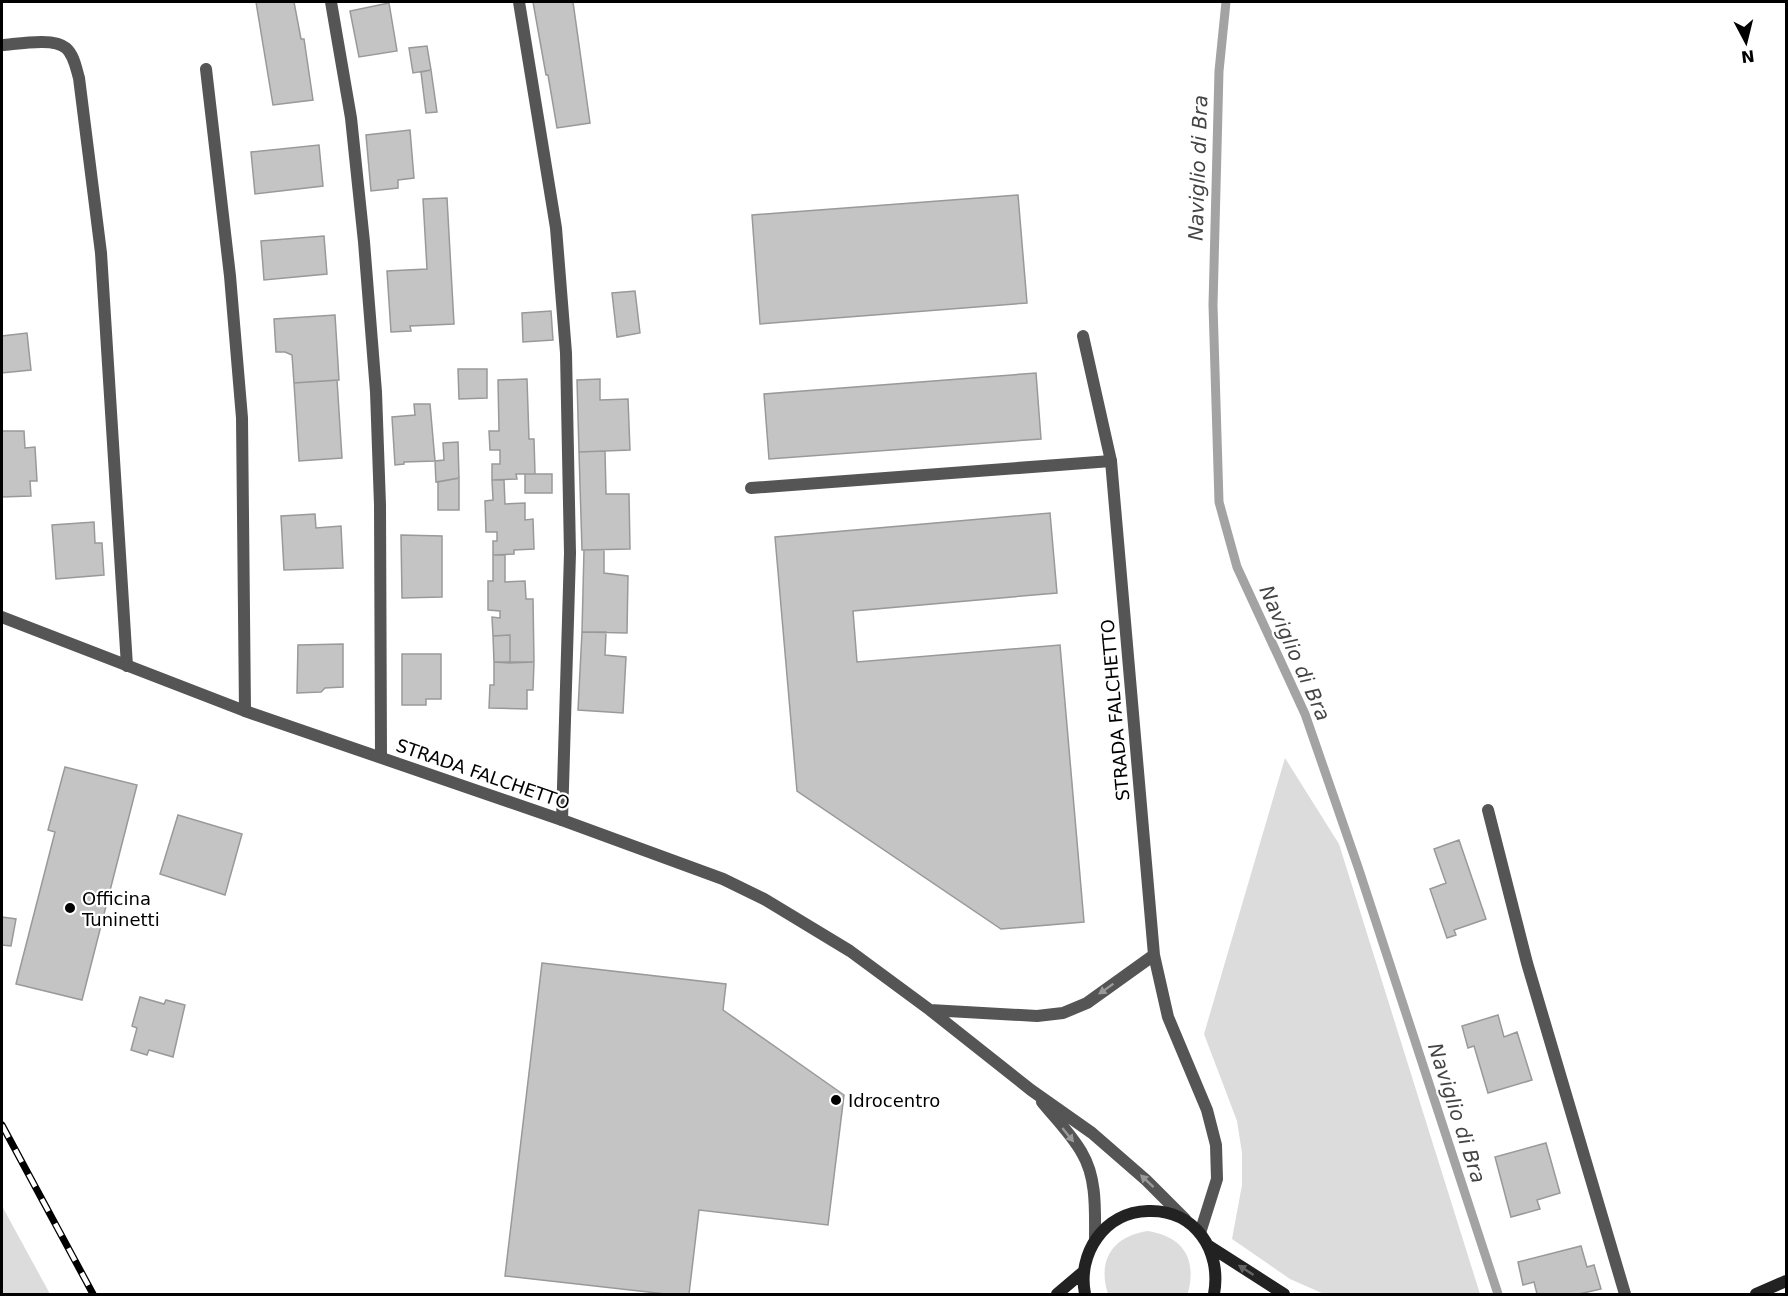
<svg xmlns="http://www.w3.org/2000/svg" width="1788" height="1296" font-family="'DejaVu Sans',sans-serif">
	<style>
		.green { fill: #dcdcdc }
		.lines { fill: none; stroke-linecap: round; stroke-linejoin: round }
		.stream { stroke: #a3a3a3; stroke-width: 9 }
		.building { fill: #c4c4c4; stroke: #999; stroke-width: 1.5 }
		.lane { stroke: #555; stroke-width: 12 }
		.street { stroke: #555; stroke-width: 12 }
		.secondary { stroke: #222; stroke-width: 12 }
		.rail-casing { stroke: #000; stroke-width: 7 }
		.rail { stroke: #fff; stroke-width: 4.5; stroke-dasharray: 14; stroke-linecap: butt }
		.oneway { fill: #999 }
		.oneway2 { fill: #646464 }
		.poi-dot { fill: #000; stroke: #fff; stroke-width: 2 }
		.labels { text-anchor: middle; dominant-baseline: central; stroke-width: 4.5; stroke-linejoin: round; paint-order: stroke }
		.street-label { font-size: 18px; fill: #000; stroke: #fff }
		.poi-label { font-size: 18px; fill: #000; stroke: #fff; text-anchor: start }
		.water-label { font-size: 20px; font-style: italic; fill: #444; stroke: #fff }
	</style>
	<rect width="100%" height="100%" fill="#fff"/>
	<path class="green" d="M1285 758 1339 844 1480 1294H1324L1290 1279 1232 1239 1242 1185V1153L1237 1121 1204 1034Z
		M2 1206 50 1294H2Z
		M1148 1231C1183 1237 1197 1258 1188 1293L1187 1294H1108C1097 1260 1113 1236 1148 1231Z"/>
	<g class="lines">
		<path class="stream" d="M1226 2 1219 71 1213 305 1219 502 1237 567 1305 714 1358 867 1498 1294"/>
	</g>
	<path class="building" d="M256 2H294L301 39H304L313 100 273 105Z
		M533 2H573L590 123 557 128 548 75H546Z
		M389 3 397 51 359 57 350 11Z
		M427 46 431 70 413 73 409 48Z
		M431 70 437 112 426 113 421 72Z
		M410 130 414 178 398 180V188L371 191 366 135Z
		M319 145 323 186 255 194 251 152Z
		M1018 195 1027 303 760 324 752 215Z
		M447 198 454 324 410 326 411 331 391 332 387 271 427 269 423 199Z
		M324 236 327 274 264 280 261 241Z
		M635 291 640 333 617 337 612 293Z
		M551 311 553 340 523 342 522 313Z
		M335 315 339 380 294 383 292 355 285 352H276L274 319Z
		M27 333 31 370 2 373V336Z
		M458 369H487V398L459 399Z
		M1036 373 1041 439 769 459 764 394Z
		M527 379 529 439H534L535 474H516L517 479 492 480V464H500V450H490L489 431H499L498 380Z
		M600 379V400L628 399 630 450 579 452 577 380Z
		M337 380 342 458 299 461 294 383Z
		M414 404H430L435 461 404 462V464L395 465 392 417 415 415Z
		M2 431H24L25 448 35 447 37 481H30L31 496 2 497Z
		M458 442 459 478 436 482 435 461 444 460 443 443Z
		M605 451 606 494H629L630 549 582 550 579 452Z
		M525 474H552V493H525Z
		M459 478V510H438V482Z
		M492 480H504L505 504 525 503V520L533 519 534 549 514 550V554L493 555V541H497V532H486L485 501 493 500Z
		M1050 513 1057 593 853 611 857 662 1060 645 1084 922 1001 929 797 791 775 537Z
		M315 514 316 528 341 526 343 568 284 570 281 516Z
		M94 522 95 543H102L104 575 56 579 52 525Z
		M401 535 442 536V597L402 598Z
		M584 550H604V573L628 576 627 633 582 632Z
		M493 555H505V582L525 581 526 599H533L534 662 510 663V635L493 636 492 617 500 618V611L488 610V581H493Z
		M582 632H606L605 655 626 657 623 713 578 710Z
		M510 635V663L494 662 493 636Z
		M343 644V687L325 688 321 692 297 693 298 645Z
		M402 654H441V699H426V705H402Z
		M494 662H534L533 690H527V709L489 708 490 685H494Z
		M65 767 137 785 82 1000 16 984 55 832 48 830Z
		M178 815 242 834 225 895 160 874Z
		M1459 840 1486 919 1454 930 1456 935 1447 938 1430 889 1446 883 1434 849Z
		M2 917 16 919 11 946 2 945Z
		M542 963 726 984 723 1010 844 1095 828 1225 699 1210 689 1294H666L505 1276Z
		M140 997 164 1004 166 1000 185 1005 173 1057 149 1050 147 1055 131 1050 137 1028 132 1026Z
		M1498 1015 1504 1037 1517 1032 1532 1080 1488 1093 1474 1046 1468 1048 1462 1026Z
		M1546 1143 1560 1193 1537 1200 1540 1209 1511 1217 1495 1157Z
		M1581 1246 1587 1267 1594 1265 1601 1289 1579 1294H1537L1534 1282 1523 1285 1518 1262Z"/>
	<g class="lines">
		<path class="lane" d="M331 2 351 118 364 242 376 392 380 505 381 757
			M519 2 556 228 566 353 570 553 562 820
			M2 45C17 44 54 37 66 48 74 55 76 68 79 78L101 253 127 666
			M206 69 230 276 242 418 245 711
			M751 488 1111 461
			M1488 810 1527 963 1625 1294"/>
		<path class="street" d="M1083 336 1111 461 1154 955 1168 1017 1207 1110 1216 1145 1217 1179 1200 1233
			M2 617 245 711 562 820 723 879 764 899 850 951 930 1010 1031 1090 1092 1133 1146 1180 1185 1219
			M930 1010 1037 1016 1063 1013 1087 1003 1154 955
			M1042 1102C1055 1118 1072 1135 1082 1153 1097 1178 1095 1211 1095 1239"/>
		<path class="secondary" d="M1209 1246 1284 1294
			M1057 1294 1083 1272
			M1085 1294C1077 1254 1104 1212 1148 1211 1195 1209 1222 1251 1214 1294
			M1756 1294 1786 1281"/>
		<g class="rail-casing">
			<path id="rail" d="M2 1125 93 1294"/>
		</g>
		<use href="#rail" class="rail"/>
	</g>
	<defs><path id="oneway-solid" d="M-6-.8H1V-3.2L6.5 0L1 3.2V.8H-6Z" transform="scale(1.5)"/></defs>
	<g class="oneway">
		<use href="#oneway-solid" transform="translate(1106 989) rotate(145)"/>
		<use href="#oneway-solid" transform="translate(1068 1135) rotate(51)"/>
		<use href="#oneway-solid" transform="translate(1147 1181) rotate(-137)"/>
	</g>
	<use class="oneway2" href="#oneway-solid" transform="translate(1246 1270) rotate(-147)"/>
	<g class="poi-dot">
		<circle cx="70" cy="908" r="6"/>
		<circle cx="836" cy="1100" r="6"/>
	</g>
	<g class="labels">
		<g class="street-label">
			<text transform="translate(1115 710) rotate(-95)">STRADA FALCHETTO</text>
			<text transform="translate(483 774) rotate(19)">STRADA FALCHETTO</text>
		</g>
		<g class="poi-label">
			<text x="82" y="898">Officina<tspan x="82" dy="21">Tuninetti</tspan></text>
			<text x="848" y="1100">Idrocentro</text>
		</g>
		<g class="water-label">
			<text transform="translate(1198 168) rotate(-88)">Naviglio di Bra</text>
			<text transform="translate(1295 653) rotate(66)">Naviglio di Bra</text>
			<text transform="translate(1457 1113) rotate(72)">Naviglio di Bra</text>
		</g>
	</g>
	<rect width="1788" height="1296" fill="none" stroke="#000000" stroke-width="6"/>
	<g transform="translate(1746 42) rotate(173)" stroke="#ffffff" stroke-width="4.5" paint-order="stroke">
	<path d="M0-4.5L10 22L0 15L-10 22Z" fill="#000000"/>
	<text y="-9" font-size="16" font-weight="bold" text-anchor="middle" fill="#000000">N</text>
	</g>
</svg>
